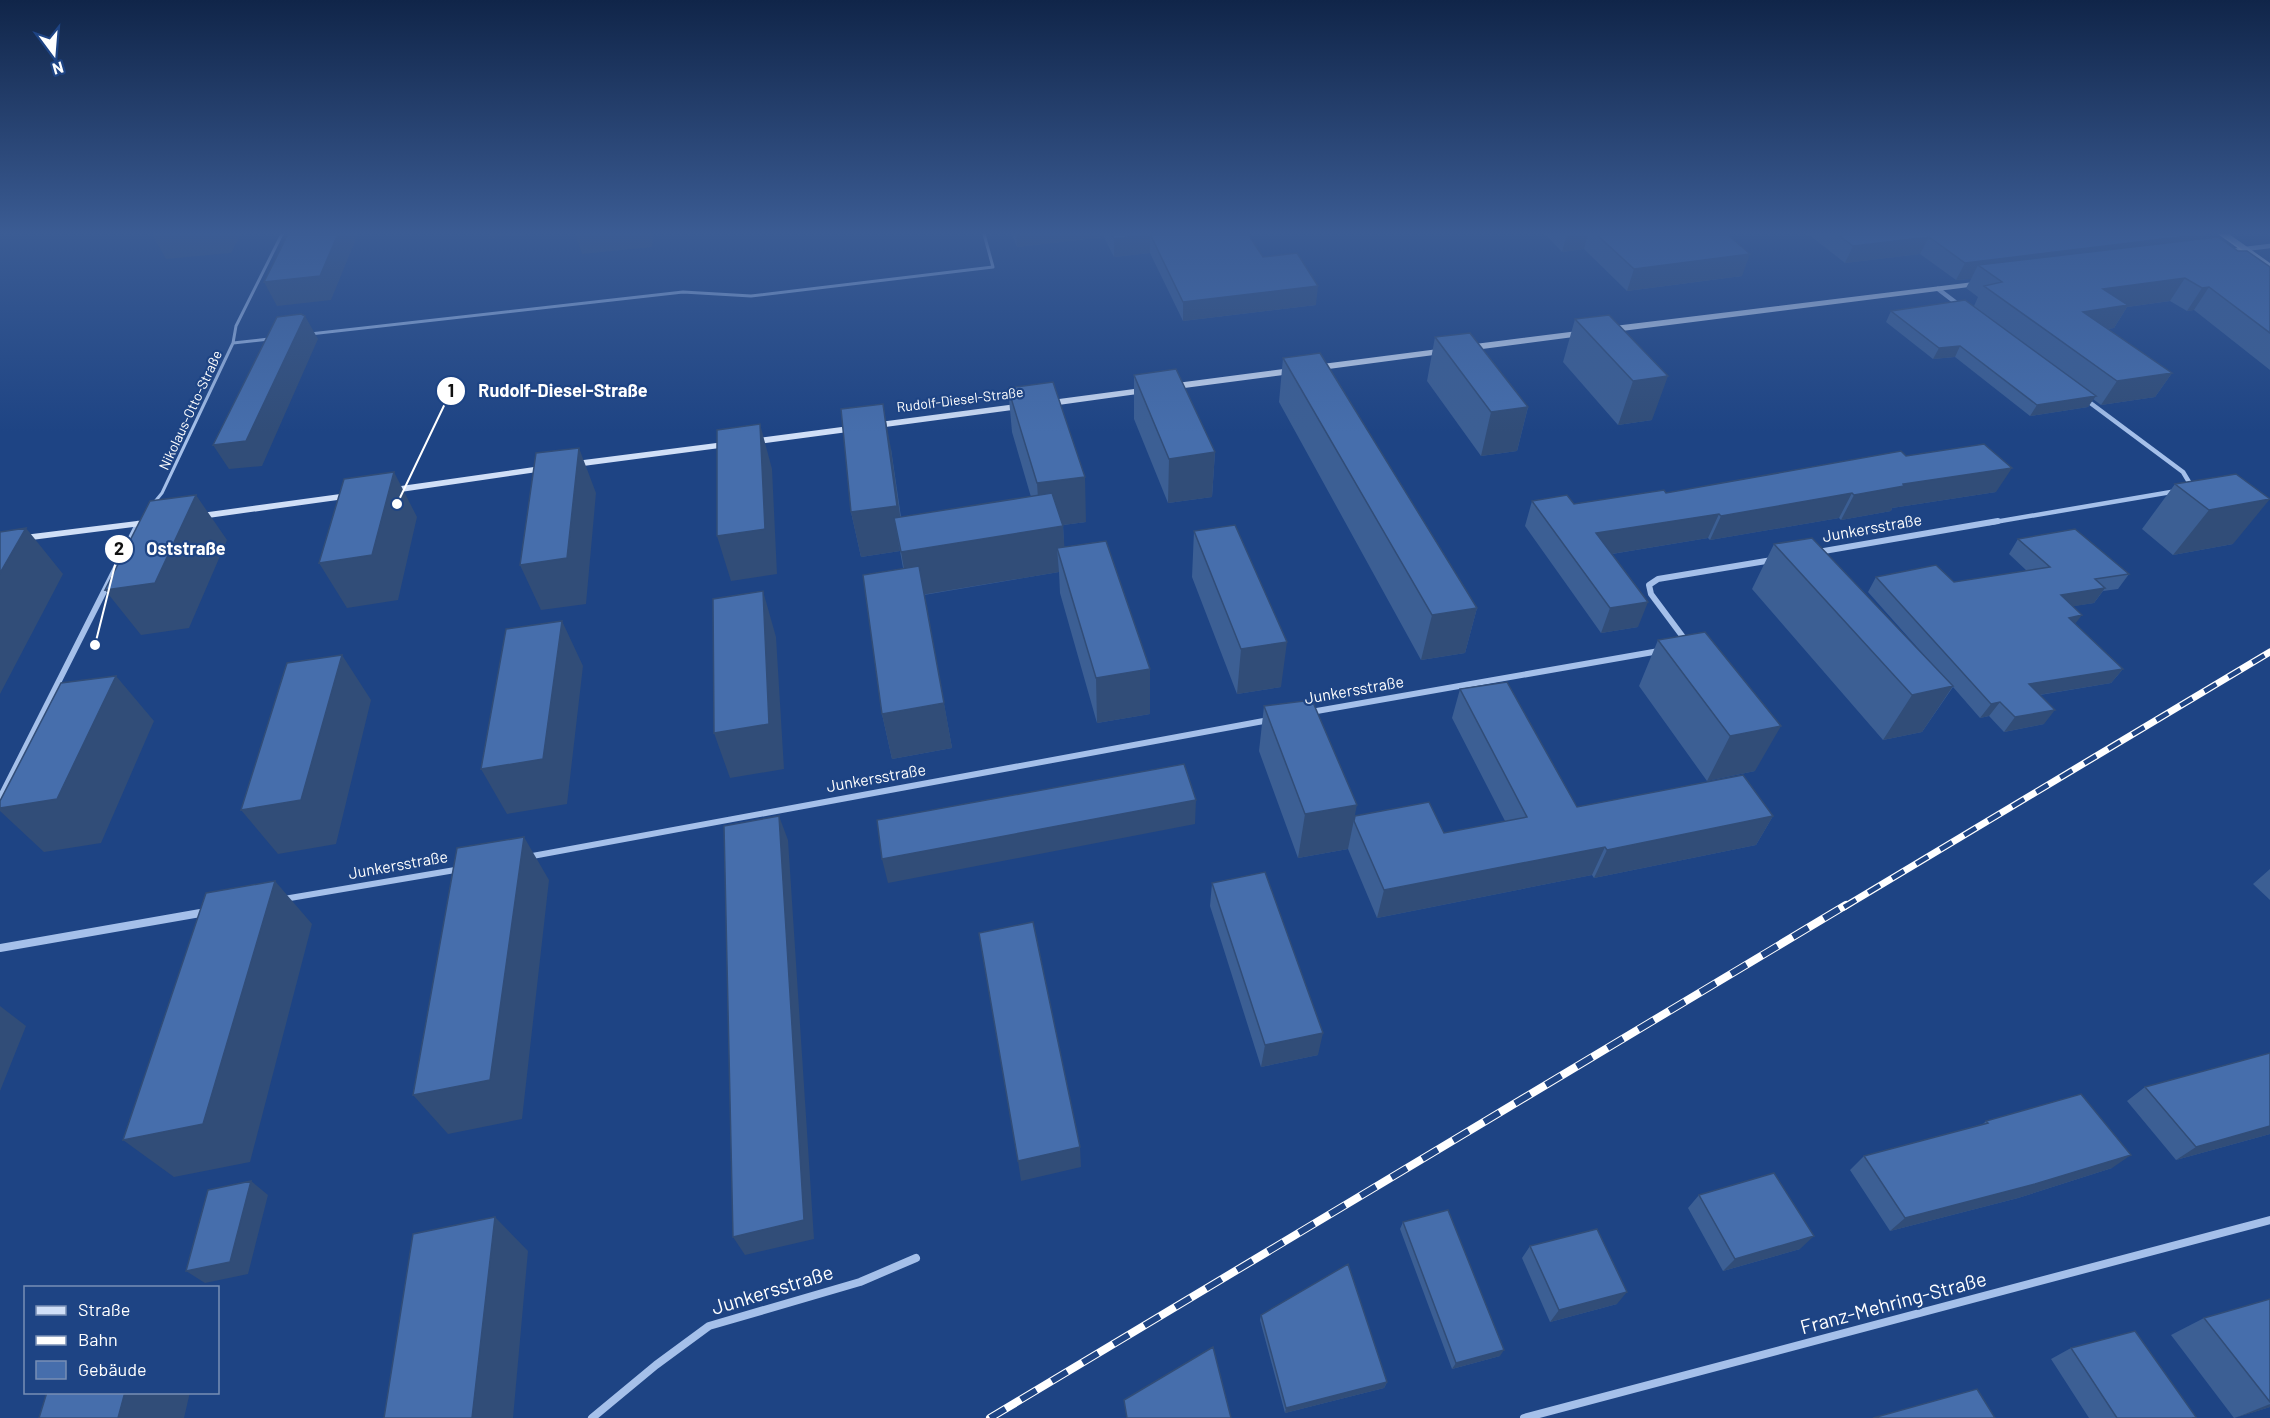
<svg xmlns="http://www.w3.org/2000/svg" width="2270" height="1418" font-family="Barlow,sans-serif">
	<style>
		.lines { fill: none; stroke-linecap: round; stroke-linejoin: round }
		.lane { stroke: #a5c0ea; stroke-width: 3 }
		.street-far2 { stroke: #a5c0ea; stroke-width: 4.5 }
		.street-far1 { stroke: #a5c0ea; stroke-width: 6 }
		.street { stroke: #a5c0ea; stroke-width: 8 }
		.secondary { fill: #d0dff7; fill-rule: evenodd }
		.tram { stroke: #fff; stroke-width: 1.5 }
		.rail-far1-casing { stroke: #fff; stroke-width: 7 }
		.rail-casing { stroke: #fff; stroke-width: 8 }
		.rail-far1 { stroke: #1e4484; stroke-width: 4.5; stroke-dasharray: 14; stroke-linecap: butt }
		.rail { stroke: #1e4484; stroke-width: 6; stroke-dasharray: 18; stroke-linecap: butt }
		.wall { fill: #3c5f94 }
		.shaded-wall { fill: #314d78 }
		.building { fill: #466eac; stroke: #314d78; stroke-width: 1.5 }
		.labels { text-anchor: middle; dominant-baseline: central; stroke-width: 4.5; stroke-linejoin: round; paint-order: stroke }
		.far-street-label { font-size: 14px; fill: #fff; stroke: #1e4484 }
		.street-label { font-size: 16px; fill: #fff; stroke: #1e4484 }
		.near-street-label { font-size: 20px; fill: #fff; stroke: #1e4484 }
		.leader { fill: none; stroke: #fff; stroke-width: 2 }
		.callout-dot { fill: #fff; stroke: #1e4484; stroke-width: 2 }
		.mark-label { font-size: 18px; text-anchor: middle; font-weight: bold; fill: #111 }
		.callout-label { font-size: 18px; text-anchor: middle; font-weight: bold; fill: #fff; stroke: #1e4484; stroke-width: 4.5; stroke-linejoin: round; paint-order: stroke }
	</style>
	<rect width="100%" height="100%" fill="#1e4484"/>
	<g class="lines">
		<path class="lane" d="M310 334 683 292 751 296 993 267 984 234
			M233 343 269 339
			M153 504 162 493 233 343 236 326 282 234"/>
		<path class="street-far2" d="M2245 249 2270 246
			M1938 289 1959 305
			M2085 399 2183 472 2189 482 2186 488
			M1989 523 2177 491"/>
		<path class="street-far1" d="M1818 552 1998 521
			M1679 643 1683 637 1651 594 1649 585 1658 579 1772 560
			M1311 712 1659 651
			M0 798 138 524
			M527 857 1269 720
			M284 899 461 869"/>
		<path class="street" d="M0 948 206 912
			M592 1418 656 1365 709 1326 860 1282 916 1258
			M1524 1418 2270 1220"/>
		<path class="secondary" d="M2220 234H2229L2270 263V269L2243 252 2220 254V250L2238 248Z
			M1982 281 1986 283 1985 285 1606 333 1602 330 1606 327Z
			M1586 330 1589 331V335L1467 351 1463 348 1467 345Z
			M1446 348 1449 349V353L1169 390 1164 387 1169 384Z
			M1149 387 1152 388V392L1044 407 1039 404 1044 401Z
			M1024 403 1029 406 1027 408 750 445 745 442 750 439Z
			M732 441 737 444 735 446 568 468 563 465 568 462Z
			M548 465 553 468 551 470 387 494 382 491 387 488Z
			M355 492 359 493V497L194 520 189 517 194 514Z
			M153 519 157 520 158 522 157 524 0 544V538Z"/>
		<path class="tram" d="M2219 234 2270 270"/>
		<g class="rail-far1-casing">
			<path id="rail-far1" d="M1844 907 2270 652"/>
		</g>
		<g class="rail-casing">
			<path id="rail" d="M990 1418 1846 905"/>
		</g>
		<use href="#rail-far1" class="rail-far1"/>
		<use href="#rail" class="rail"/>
	</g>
	<path class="wall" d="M1012 234H1248L1263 257 1316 305 1183 321 1150 253 1114 257 1104 237 1017 247Z
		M1545 234H1727L1742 276 1627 291 1584 249 1562 252Z
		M1808 234H2204L2201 239 2238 251 2270 267V370L2194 310 2187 311 2170 301 2127 307 2114 328 2108 329 2172 373 2155 397 2101 405 2093 399 2088 407 2030 416 1955 357 1933 359 1886 322 1891 311 1974 306 1978 297 1966 288 1971 279 1956 280 1920 254 1845 263Z
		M1609 315 1652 420 1618 425 1563 362 1575 319Z
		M1435 337 1528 407 1517 451 1481 456 1427 381Z
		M1283 358 1477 608 1465 653 1421 660 1279 402Z
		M1134 375 1215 452 1212 497 1168 503 1134 419Z
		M1008 388 1086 522 1063 525 1064 547 1150 669V714L1097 723 1060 593 1059 572 924 595 952 748 892 759 882 714 903 568 900 551 861 557 851 512 891 449 901 517 1031 497 1012 432Z
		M1906 456 1996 492 1892 508 1891 511 1841 520 1839 518 1710 540 1708 538 1612 554 1638 627 1601 633 1525 526 1532 501 1574 504 1666 493Z
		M2236 474 2233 544 2173 555 2142 529 2175 484Z
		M1194 531 1281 687 1237 694 1192 577Z
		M2018 539 2129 574 2118 589 2103 591 2094 603 2073 606 2075 624 2123 669 2111 683 2040 695 2044 724 2004 732 1989 716 1980 718 1953 687 1922 732 1883 740 1752 589 1774 544 1932 664 1868 592 1876 577 1954 582 2027 571 2009 554Z
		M1705 632 1755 771 1707 781 1639 686 1658 640Z
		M1460 689 1577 807 1773 816 1756 845 1594 878 1592 875 1377 918 1348 849 1298 858 1259 751 1264 706 1355 816 1444 833 1505 821 1452 718Z
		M2270 869V900L2253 884Z
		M1212 883 1318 1055 1261 1067 1210 906Z
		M2145 1087 2270 1134 2176 1160 2127 1101Z
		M1986 1121 2112 1168 2018 1198 1890 1231 1850 1170 1864 1156 1983 1124Z
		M1699 1195 1800 1249 1723 1271 1688 1208Z
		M1403 1222 1500 1356 1452 1369 1400 1229Z
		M1530 1246 1617 1304 1550 1322 1522 1258Z
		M2270 1299V1407L2234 1418 2171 1335 2204 1318Z
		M1261 1315 1387 1382 1384 1388 1285 1413 1260 1320Z
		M2071 1348 2194 1418H2089L2051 1359Z"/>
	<path class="shaded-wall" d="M177 234H241L231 253 166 259 153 236Z
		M338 234H358L331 300 277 306 264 282Z
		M488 234H532L489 238Z
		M575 234H653L652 247 582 254Z
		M1016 234H1104V237L1017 247Z
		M1150 234V253L1114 257V239Z
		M1567 234H1588L1584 249 1562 252Z
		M2204 234 2193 251 1978 265 1971 279 1956 280 1965 263Z
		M1929 237 1920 254 1845 263 1853 246Z
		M1750 254 1742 276 1627 291 1634 269Z
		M2185 278 2170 301 2127 307 2114 328 2069 335 2083 312 2103 289Z
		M1318 286 1316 305 1183 321V302Z
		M2209 287 2194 310 2187 311 2202 288Z
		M305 316 318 339 262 466 229 469 213 445Z
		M1960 346 1955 357 1933 359 1939 348Z
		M2172 373 2155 397 2101 405 2117 381Z
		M1668 376 1652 420 1618 425 1633 381Z
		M2096 396 2088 407 2030 416 2037 405Z
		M883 404 891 449 905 551 894 518 900 551 861 557 851 512Z
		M1528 407 1517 451 1481 456 1491 412Z
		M760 424 772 469 777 574 731 581 717 536Z
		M579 448 596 493 586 604 541 610 520 565Z
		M1215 452 1212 497 1168 503 1169 459Z
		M2012 468 1996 492 1892 508 1891 511 1841 520 1854 495 1903 484Z
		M394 472 417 517 398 600 347 608 319 563Z
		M1085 477 1086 522 1040 528 1037 483Z
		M1852 493 1839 518 1710 540 1721 516Z
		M196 495 227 540 189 628 141 635 105 590Z
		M2270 499 2233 544 2173 555 2209 510Z
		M1719 514 1708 538 1587 558 1596 533Z
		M1063 526 1066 571 1057 548 1059 572 909 597 901 552Z
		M26 528 63 574 0 694V573Z
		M2105 588 2094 603 2051 610 2061 595Z
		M763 591 776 637 784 769 730 778 714 733Z
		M1648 602 1638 627 1601 633 1610 608Z
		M1477 608 1465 653 1421 660 1432 615Z
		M2082 615 2071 629 2069 618Z
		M562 621 583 666 567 804 507 814 481 769Z
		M1287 642 1281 687 1237 694 1241 649Z
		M342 655 371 700 336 844 278 854 241 810Z
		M1150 669V714L1097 723 1096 678Z
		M2123 669 2111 683 2019 698 2029 684Z
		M116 676 154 721 101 843 44 852 0 811V808Z
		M1953 686 1922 732 1883 740 1912 695Z
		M2000 702 1989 716 1980 718 1991 704Z
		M944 703 952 748 892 759 882 714Z
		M2055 710 2044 724 2004 732 2015 717Z
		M1781 726 1755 771 1707 781 1730 736Z
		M1196 800 1195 824 888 883 882 859Z
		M1357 805 1348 849 1298 858 1305 814Z
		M779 816 788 840 814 1239 745 1255 733 1237Z
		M1773 816 1756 845 1594 878 1607 850Z
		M524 837 549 880 522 1119 448 1134 413 1095Z
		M1605 847 1592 875 1377 918 1384 890Z
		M275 881 312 924 250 1162 174 1177 123 1140Z
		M0 1006 26 1026 0 1091Z
		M1323 1033 1318 1055 1261 1067 1265 1045Z
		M2270 1126V1134L2176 1160 2196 1147Z
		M1080 1147 1081 1167 1021 1181 1018 1161Z
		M2131 1155 2112 1168 2018 1198 1890 1231 1905 1218Z
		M251 1181 268 1195 248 1274 205 1283 186 1271Z
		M495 1217 528 1251 513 1418H472Z
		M1814 1236 1800 1249 1723 1271 1735 1259Z
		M1627 1292 1617 1304 1550 1322 1559 1310Z
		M1504 1350 1500 1356 1452 1369 1456 1363Z
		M1387 1382 1384 1388 1285 1413 1286 1408Z
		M125 1392H190L184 1418H118Z
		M2270 1404V1407L2235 1418Z"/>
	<path class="building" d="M154 234H177L153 236Z
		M288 234H338L320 276 264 282Z
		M1111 234H1248L1263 257 1297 253 1318 286 1183 302 1150 234 1114 239Z
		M1596 234H1727L1750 254 1634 269Z
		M1837 234H2204L1965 263 1929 237 1853 246Z
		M2218 237 2238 251H2247L2270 267V333L2209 287 2202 288 2185 278 2103 289 2128 305 2083 312 2172 373 2117 381 1984 286 2002 282 1978 265Z
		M1965 300 2096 396 2037 405 1960 346 1939 348 1891 311Z
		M301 314 305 316 246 441 213 445 277 317Z
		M1609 315 1668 376 1633 381 1575 319Z
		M1470 333 1528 407 1491 412 1435 337Z
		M1320 353 1477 608 1432 615 1283 358Z
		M1176 369 1215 452 1169 459 1134 375Z
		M1053 382 1085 477 1037 483 1008 388Z
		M883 404 897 506 851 512 841 409Z
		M760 424 765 529 717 536V430Z
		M1984 444 2012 468 1903 484 1904 486 1854 495 1852 493 1721 516 1719 514 1596 533 1648 602 1610 608 1532 501 1567 495 1574 504 1664 490 1666 493 1901 451 1906 456Z
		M579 448 567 558 520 565 536 453Z
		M394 472 372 555 319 563 344 479Z
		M2236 474 2270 499 2209 510 2175 484Z
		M1052 493 1063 526 901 552 894 518Z
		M196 495 155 583 105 590 150 501Z
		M1235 525 1287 642 1241 649 1194 531Z
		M26 528 0 573V532Z
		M2075 529 2129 574 2095 579 2105 588 2061 595 2082 615 2069 618 2123 669 2029 684 2055 710 2015 717 2000 702 1991 704 1876 577 1936 565 1954 582 2050 567 2018 539Z
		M1812 538 1953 686 1912 695 1774 544Z
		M1106 541 1150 669 1096 678 1057 548Z
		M919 566 944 703 882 714 863 575Z
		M763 591 769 724 714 733 713 599Z
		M562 621 543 759 481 769 506 629Z
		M1705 632 1781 726 1730 736 1658 640Z
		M342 655 301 800 241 810 287 663Z
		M116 676 57 799 0 808V801L61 683Z
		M1507 682 1577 807 1743 775 1773 816 1607 850 1605 847 1384 890 1354 821 1355 816 1429 802 1444 833 1527 817 1460 689Z
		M1312 700 1357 805 1305 814 1264 706Z
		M1184 764 1196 800 882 859 877 820Z
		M779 816 804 1220 733 1237 724 826Z
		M524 837 490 1080 413 1095 457 848Z
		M1265 872 1323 1033 1265 1045 1212 883Z
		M275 881 203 1124 123 1140 206 893Z
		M1033 922 1080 1147 1018 1161 979 933Z
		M2270 1053V1126L2196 1147 2145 1087Z
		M2081 1094 2131 1155 2035 1184 1905 1218 1864 1156 1988 1123 1986 1121Z
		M1774 1173 1814 1236 1735 1259 1699 1195Z
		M251 1181 230 1262 186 1271 208 1190Z
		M1448 1210 1504 1350 1456 1363 1403 1222Z
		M495 1217 472 1418H384L413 1234Z
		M1597 1229 1627 1292 1559 1310 1530 1246Z
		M1348 1264 1387 1382 1286 1408 1261 1315Z
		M2270 1299V1402L2204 1318Z
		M2135 1331 2196 1417 2192 1418H2117L2071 1348Z
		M1213 1347 1231 1418H1127L1124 1400Z
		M1977 1389 1995 1418H1873Z
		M47 1392H125L118 1418H39Z"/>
	<linearGradient id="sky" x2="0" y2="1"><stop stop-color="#102549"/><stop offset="0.54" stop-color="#3b5c94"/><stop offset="1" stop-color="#3b5c94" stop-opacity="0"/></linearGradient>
	<rect width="2270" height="432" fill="url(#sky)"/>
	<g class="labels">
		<g class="far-street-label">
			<text transform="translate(960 399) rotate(-7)">Rudolf-Diesel-Straße</text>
			<text transform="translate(190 410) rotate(-65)">Nikolaus-Otto-Straße</text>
		</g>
		<g class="street-label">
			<text transform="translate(1872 527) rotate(-10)">Junkersstraße</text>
			<text transform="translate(1354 689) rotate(-10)">Junkersstraße</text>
			<text transform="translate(876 777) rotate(-10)">Junkersstraße</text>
			<text transform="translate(398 864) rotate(-10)">Junkersstraße</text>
		</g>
		<g class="near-street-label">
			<text transform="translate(772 1289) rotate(-17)">Junkersstraße</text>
			<text transform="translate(1893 1302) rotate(-15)">Franz-Mehring-Straße</text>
		</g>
	</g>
	<path class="leader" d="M397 504L451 391M95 645L119 549"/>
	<g class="callout-dot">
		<circle cx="397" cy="504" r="6"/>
		<circle cx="95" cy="645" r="6"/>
		<circle cx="451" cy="391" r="15"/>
		<circle cx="119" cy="549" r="15"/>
	</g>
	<g class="mark-label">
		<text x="451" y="397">1</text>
		<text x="119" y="555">2</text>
	</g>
	<g class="callout-label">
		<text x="563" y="397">Rudolf-Diesel-Straße</text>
		<text x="186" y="555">Oststraße</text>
	</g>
	<rect x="24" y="1286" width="195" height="108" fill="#1e4484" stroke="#788fb5" stroke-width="1.5"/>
	<rect x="36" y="1306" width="30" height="9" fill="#d0dff7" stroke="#788fb5" stroke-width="1.5"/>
	<text x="78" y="1316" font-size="18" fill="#ffffff">Straße</text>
	<rect x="36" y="1336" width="30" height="9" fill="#ffffff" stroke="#788fb5" stroke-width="1.5"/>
	<text x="78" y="1346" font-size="18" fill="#ffffff">Bahn</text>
	<rect x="36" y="1361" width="30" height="18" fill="#466eac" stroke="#788fb5" stroke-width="1.5"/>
	<text x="78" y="1376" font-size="18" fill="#ffffff">Gebäude</text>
	<g transform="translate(54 54) rotate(164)" stroke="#1e4484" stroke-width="4.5" paint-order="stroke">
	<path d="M0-4.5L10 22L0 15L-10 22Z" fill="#ffffff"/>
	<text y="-9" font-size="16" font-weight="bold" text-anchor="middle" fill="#ffffff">N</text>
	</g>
</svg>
